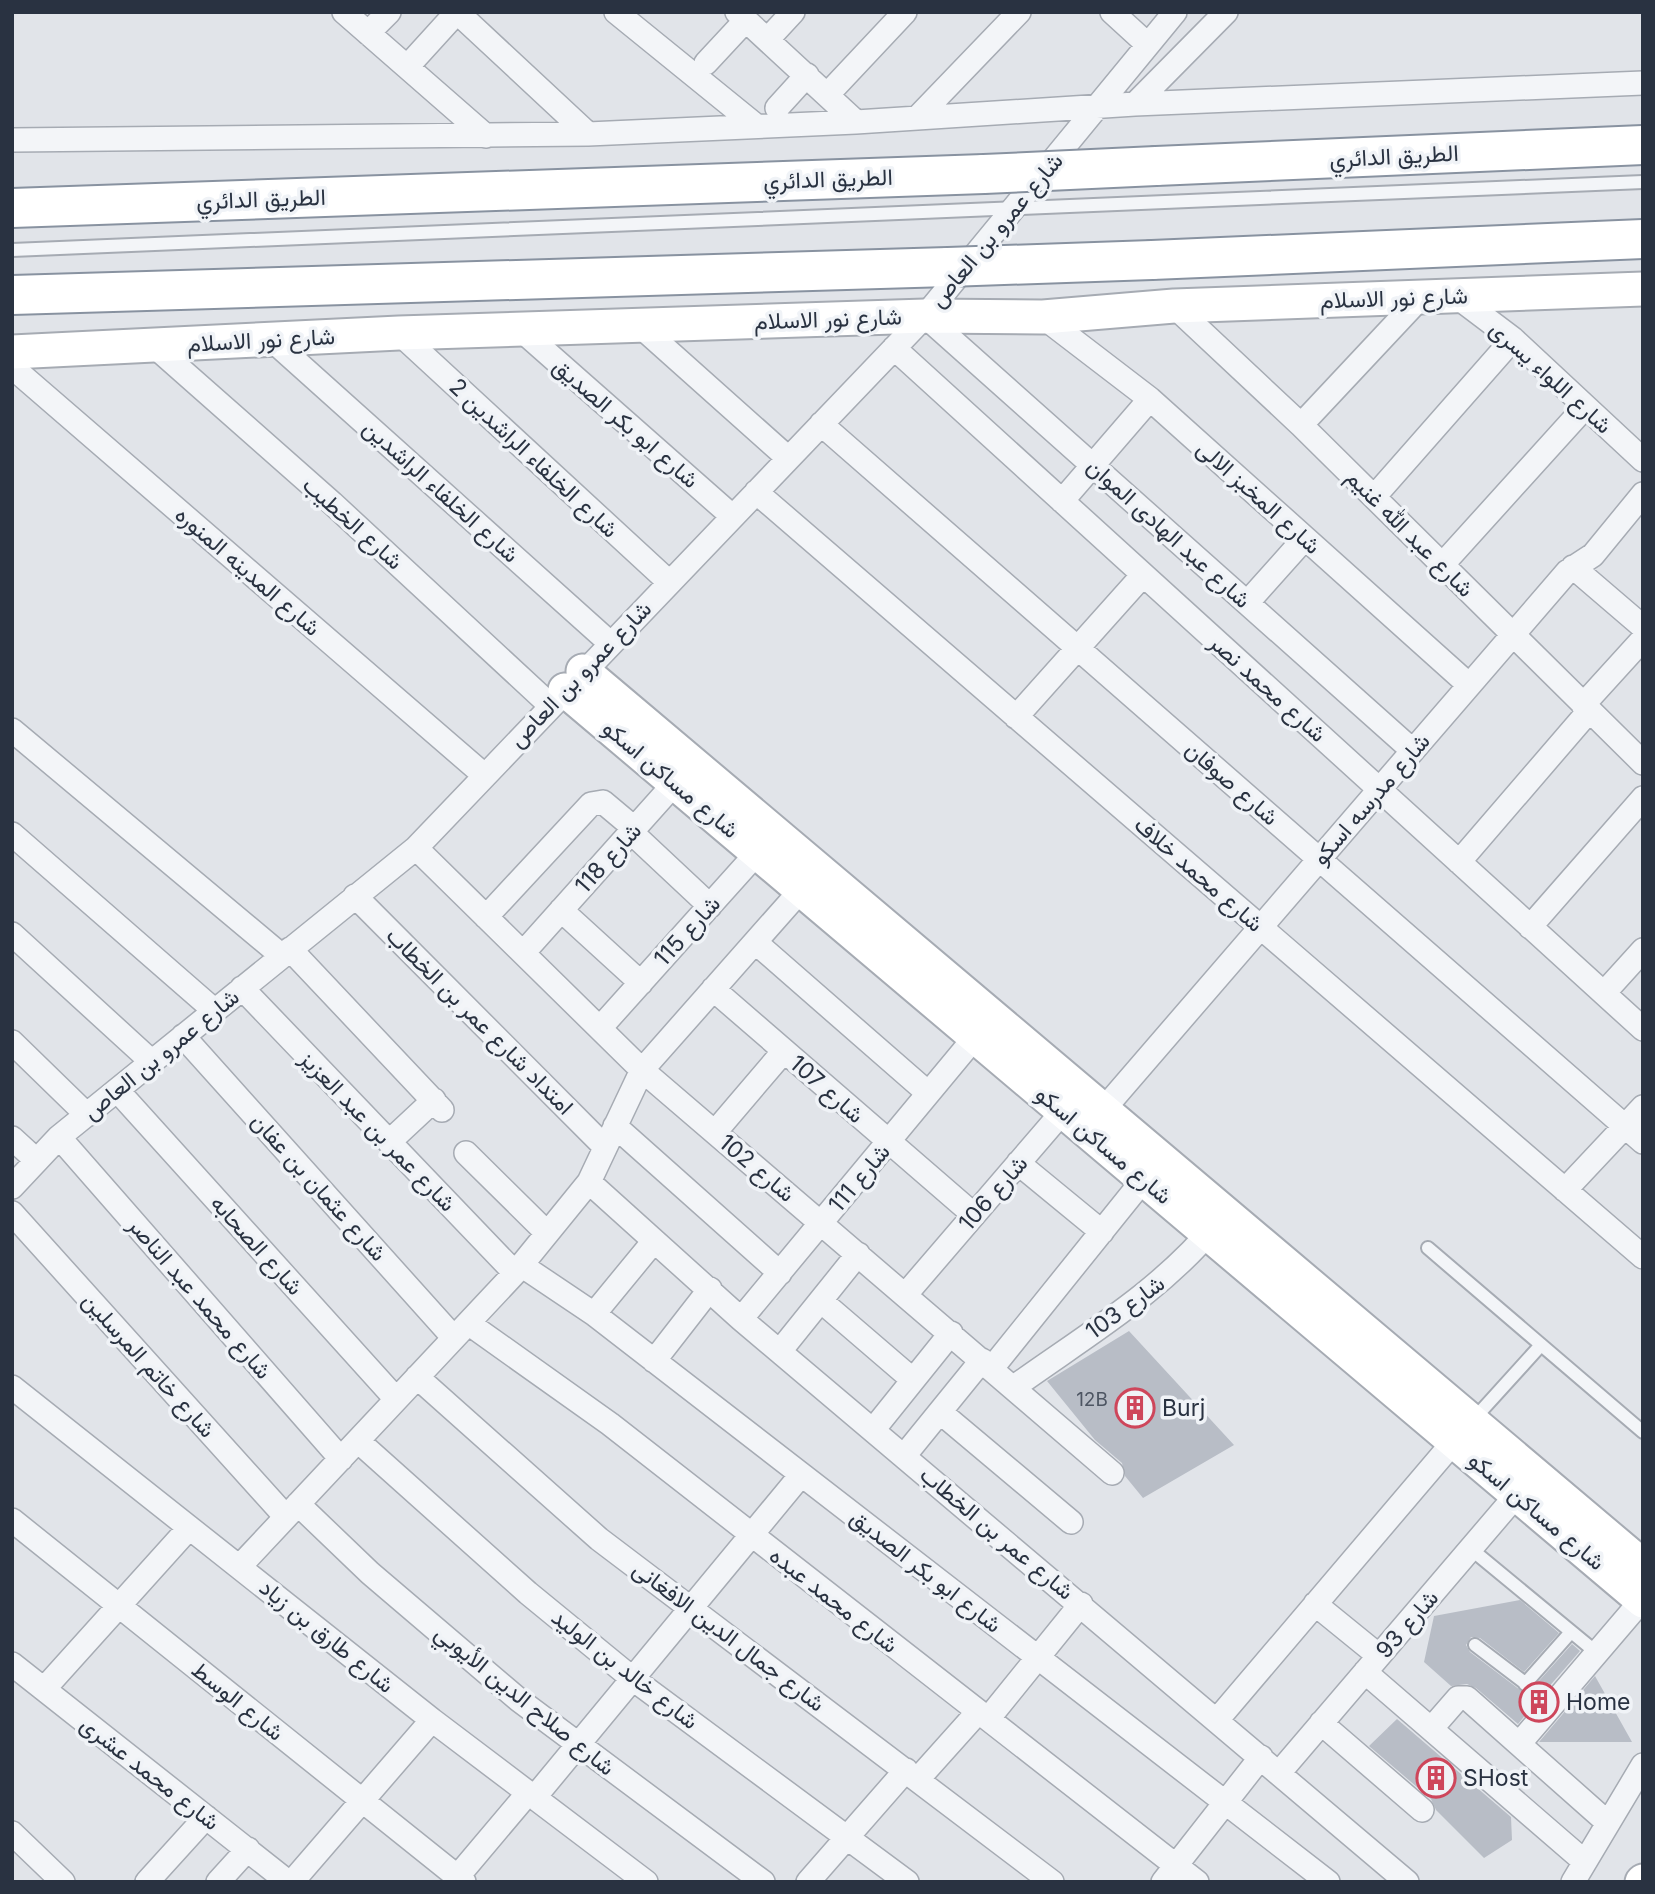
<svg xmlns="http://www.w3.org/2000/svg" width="1655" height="1894" font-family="Inter,Vazirmatn,sans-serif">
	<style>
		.building { fill: #b8bdc6 }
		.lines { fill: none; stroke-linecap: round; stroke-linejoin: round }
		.lane-casing { stroke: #a6abb3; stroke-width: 16 }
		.street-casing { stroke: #a6abb3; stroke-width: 26 }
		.secondary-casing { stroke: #a6abb3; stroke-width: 37 }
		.highway-casing { stroke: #8892a0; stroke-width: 42 }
		.lane { stroke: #f3f5f8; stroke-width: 12 }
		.street { stroke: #f3f5f8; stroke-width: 23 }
		.secondary { stroke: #fff; stroke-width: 33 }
		.highway { stroke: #fff; stroke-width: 38 }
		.highway-bridge-casing { stroke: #8892a0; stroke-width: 42; stroke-linecap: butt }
		.highway-bridge { stroke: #fff; stroke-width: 38 }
		.labels { text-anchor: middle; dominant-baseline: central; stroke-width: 7; stroke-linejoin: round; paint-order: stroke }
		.number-label { font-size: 19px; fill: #4d5562 }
		.street-label { font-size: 23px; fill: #293241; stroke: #f0f3f7 }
		.poi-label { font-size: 23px; fill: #293241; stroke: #f0f3f7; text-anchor: start }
	</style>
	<rect width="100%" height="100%" fill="#e1e4e9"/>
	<path class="building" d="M1129 1331 1234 1445 1143 1498 1125 1476 1122 1463 1095 1440 1047 1381Z
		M1520 1600 1559 1633 1524 1672 1480 1638 1471 1637 1466 1645 1470 1652 1536 1702 1518 1724 1476 1688 1467 1684 1451 1686 1424 1662 1434 1616Z
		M1572 1644 1580 1651 1547 1689 1538 1682Z
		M1595 1676 1632 1742H1539Z
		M1397 1719 1511 1817 1512 1840 1484 1858 1436 1810 1431 1799 1369 1746Z"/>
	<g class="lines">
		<g class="lane-casing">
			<path id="lane" d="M12 250 1643 182
				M1428 1248 1643 1432
				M1473 1420 1541 1345
				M1471 1549 1597 1653
				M1475 1645 1542 1696
				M1525 1684 1571 1632"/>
		</g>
		<g class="street-casing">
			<path id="street" d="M344 12 486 136
				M457 12 588 134
				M616 12 754 124
				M737 12 856 122
				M1112 12 1147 44
				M368 33 389 12
				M768 39 793 12
				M706 63 746 20
				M407 67 457 12
				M827 95 905 12
				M1135 104 1226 12
				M777 108 807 75
				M917 118 1019 12
				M12 140 588 134 856 122 1135 104 1643 83
				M1456 296 1513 339 1643 460
				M1174 306 1301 425 1643 763
				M925 316 1412 750
				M1043 317 1150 399 1469 685
				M639 325 788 458
				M520 329 732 516
				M399 333 669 582
				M271 339 610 643
				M153 345 332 503 550 705
				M894 348 1643 1029
				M12 367 484 775
				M821 424 1643 1142
				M1301 425 1421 297
				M756 492 1643 1257
				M1374 497 1513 339
				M1062 501 1150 399
				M1442 565 1585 407
				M1573 567 1643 627
				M1247 603 1305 538
				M1583 705 1643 639
				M1016 717 1143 575
				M12 730 282 956
				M631 832 710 906
				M12 834 215 1011
				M416 848 642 1070 1112 1473
				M1459 862 1589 711
				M355 896 605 1147
				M561 910 641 983
				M486 917 591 804 603 802 634 828
				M1530 927 1643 798
				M12 934 152 1062
				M755 942 928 1093
				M290 949 442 1110
				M523 953 683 774
				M242 988 515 1273
				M713 989 974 1215
				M1604 993 1643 950
				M600 1028 766 843
				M183 1036 454 1338
				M12 1042 87 1115
				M117 1090 396 1399
				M1103 1110 1567 572 1593 555 1643 494
				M615 1126 780 1273
				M715 1132 784 1051
				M59 1137 341 1459
				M12 1138 36 1160
				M389 1142 434 1100
				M466 1153 547 1233
				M1018 1163 1102 1232
				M589 1182 741 1319 1407 1882
				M12 1187 59 1137 416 848 925 316 1175 12
				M1565 1190 1643 1107
				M12 1213 286 1517
				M521 1265 594 1314 1328 1882
				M906 1294 1071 1102
				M821 1301 913 1380
				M594 1314 654 1241
				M741 1319 976 1036
				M468 1323 610 1424 1197 1882
				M780 1351 858 1254
				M654 1361 710 1289
				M992 1368 1144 1179
				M417 1377 599 1539 1052 1882
				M12 1387 432 1720 646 1882
				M1014 1387C1085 1336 1162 1291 1217 1223
				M940 1412 1071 1522
				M873 1430 951 1333
				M358 1441 528 1593 633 1679 907 1882
				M904 1456 982 1360
				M298 1504 370 1573 519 1700 763 1882
				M12 1520 464 1882
				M240 1566 515 1273 589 1182 642 1070 802 889
				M1315 1604 1379 1656
				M12 1664 288 1882
				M1365 1672 1585 1862
				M44 1689 189 1528
				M988 1719 1081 1604
				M1217 1720 1462 1432
				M1321 1723 1422 1810
				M1431 1729 1458 1698H1467L1608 1823
				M1519 1744 1642 1600
				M1279 1773 1525 1485
				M918 1779 978 1712
				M534 1798 801 1475
				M12 1833 63 1882
				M147 1882 206 1817
				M218 1882 248 1849
				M292 1882 432 1720
				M453 1882 528 1793
				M808 1882 906 1770
				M1163 1882 1261 1757
				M1573 1882 1643 1765"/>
		</g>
		<g class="secondary-casing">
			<path id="secondary" d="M12 352 399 333 925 316 1043 317 1174 306 1643 289
				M583 671 1643 1566
				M565 690 1643 1601
				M1642 1882 1643 1881"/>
		</g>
		<g class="highway-casing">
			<path id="highway" d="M1156 166 1643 145
				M12 208 984 174
				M1152 260 1643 239
				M12 295 948 267"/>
		</g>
		<use href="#lane" class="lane"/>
		<use href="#street" class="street"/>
		<use href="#secondary" class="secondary"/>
		<use href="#highway" class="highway"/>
		<g class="highway-bridge-casing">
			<path id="highway-bridge" d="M984 174 1156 166
				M948 267 1152 260"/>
		</g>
		<use href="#highway-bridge" class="highway-bridge"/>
	</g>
	<defs>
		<g id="building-ring" transform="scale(2.0125)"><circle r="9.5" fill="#f0f3f7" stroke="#ce465b" stroke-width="1.5"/><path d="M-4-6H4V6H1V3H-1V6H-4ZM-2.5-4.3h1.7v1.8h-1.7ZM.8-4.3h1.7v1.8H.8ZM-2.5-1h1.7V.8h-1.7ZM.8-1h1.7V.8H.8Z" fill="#ce465b"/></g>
	</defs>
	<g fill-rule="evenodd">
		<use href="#building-ring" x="1135" y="1408"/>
		<use href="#building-ring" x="1539" y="1702"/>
		<use href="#building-ring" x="1436" y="1778"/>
	</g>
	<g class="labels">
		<g class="number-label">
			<text x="1092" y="1399">12B</text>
		</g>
		<g class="street-label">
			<text transform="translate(1394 156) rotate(-3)">الطريق الدائري</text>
			<text transform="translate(828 179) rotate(-2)">الطريق الدائري</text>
			<text transform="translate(261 199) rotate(-2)">الطريق الدائري</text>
			<text transform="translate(996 230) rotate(-50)">شارع عمرو بن العاص</text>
			<text transform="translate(1394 298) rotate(-2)">شارع نور الاسلام</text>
			<text transform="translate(828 319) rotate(-2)">شارع نور الاسلام</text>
			<text transform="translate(261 340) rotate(-3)">شارع نور الاسلام</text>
			<text transform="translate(1551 377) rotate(42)">شارع اللواء يسرى</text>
			<text transform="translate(626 423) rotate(41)">شارع ابو بكر الصديق</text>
			<text transform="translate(534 458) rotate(43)">شارع الخلفاء الراشدين 2</text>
			<text transform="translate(441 491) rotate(42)">شارع الخلفاء الراشدين</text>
			<text transform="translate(1259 497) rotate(42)">شارع المخبز الالى</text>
			<text transform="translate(353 523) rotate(42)">شارع الخطيب</text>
			<text transform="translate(1169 533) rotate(42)">شارع عبد الهادى الموان</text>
			<text transform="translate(1410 533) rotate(45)">شارع عبد الله غنيم</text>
			<text transform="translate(248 571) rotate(41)">شارع المدينه المنوره</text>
			<text transform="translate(580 674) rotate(-46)">شارع عمرو بن العاص</text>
			<text transform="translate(1268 688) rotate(42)">شارع محمد نصر</text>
			<text transform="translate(671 779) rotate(40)">شارع مساكن اسكو</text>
			<text transform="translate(1232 783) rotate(41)">شارع صوفان</text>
			<text transform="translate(1371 799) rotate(-49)">شارع مدرسه اسكو</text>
			<text transform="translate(608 858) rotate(-48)">شارع 118</text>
			<text transform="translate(1199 874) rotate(41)">شارع محمد خلاف</text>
			<text transform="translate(687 931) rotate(-48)">شارع 115</text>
			<text transform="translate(480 1021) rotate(45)">امتداد شارع عمر بن الخطاب</text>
			<text transform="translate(161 1054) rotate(-39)">شارع عمرو بن العاص</text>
			<text transform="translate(827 1089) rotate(41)">شارع 107</text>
			<text transform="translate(378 1131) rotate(46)">شارع عمر بن عبد العزيز</text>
			<text transform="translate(1104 1145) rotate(40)">شارع مساكن اسكو</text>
			<text transform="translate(757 1168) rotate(40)">شارع 102</text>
			<text transform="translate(859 1178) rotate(-50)">شارع 111</text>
			<text transform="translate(319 1187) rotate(48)">شارع عثمان بن عفان</text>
			<text transform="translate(993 1193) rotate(-49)">شارع 106</text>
			<text transform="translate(257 1245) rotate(48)">شارع الصحابه</text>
			<text transform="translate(200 1298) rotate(49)">شارع محمد عبد الناصر</text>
			<text transform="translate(1125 1307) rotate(-36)">شارع 103</text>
			<text transform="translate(149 1365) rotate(48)">شارع خاتم المرسلين</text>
			<text transform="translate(1537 1511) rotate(40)">شارع مساكن اسكو</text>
			<text transform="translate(997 1533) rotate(40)">شارع عمر بن الخطاب</text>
			<text transform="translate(926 1571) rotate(38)">شارع ابو بكر الصديق</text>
			<text transform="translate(834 1600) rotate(38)">شارع محمد عبده</text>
			<text transform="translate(1407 1624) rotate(-49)">شارع 93</text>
			<text transform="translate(327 1636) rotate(39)">شارع طارق بن زياد</text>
			<text transform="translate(729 1636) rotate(37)">شارع جمال الدين الافغانى</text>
			<text transform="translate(625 1669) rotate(38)">شارع خالد بن الوليد</text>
			<text transform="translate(525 1700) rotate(39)">شارع صلاح الدين الأيوبي</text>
			<text transform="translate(238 1701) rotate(39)">شارع الوسط</text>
			<text transform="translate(150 1773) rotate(38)">شارع محمد عشرى</text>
		</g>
		<g class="poi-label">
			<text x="1162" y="1408">Burj</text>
			<text x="1566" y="1702">Home</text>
			<text x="1463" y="1778">SHost</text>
		</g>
	</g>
	<rect width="1655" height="1894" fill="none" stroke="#293241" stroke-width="28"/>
</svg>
